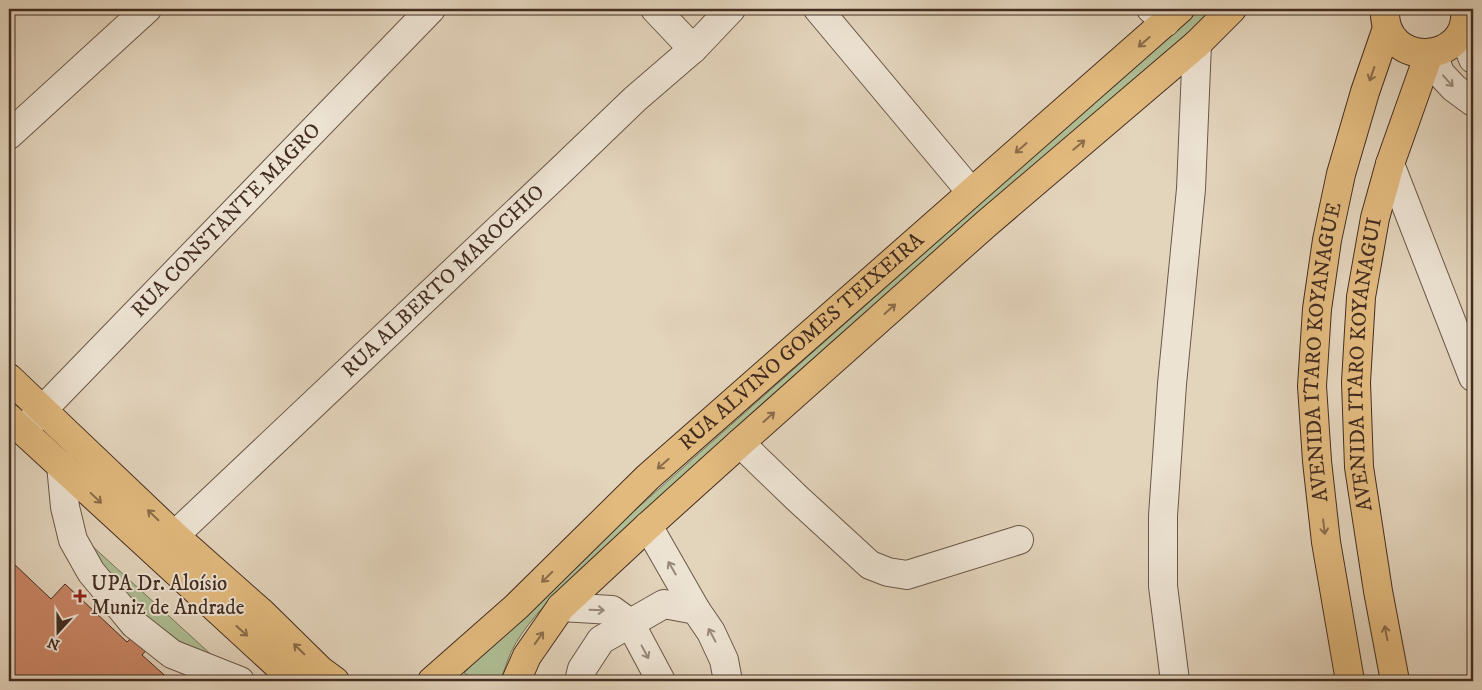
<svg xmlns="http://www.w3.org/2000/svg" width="1482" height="690" font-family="'IM FELL DW Pica',serif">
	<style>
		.green { fill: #afbe94; stroke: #79765a }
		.building { fill: #ca8666; stroke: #432d21 }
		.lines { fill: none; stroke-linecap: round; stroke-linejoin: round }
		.minor-casing { stroke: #6b5748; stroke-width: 30 }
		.major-casing { stroke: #432d21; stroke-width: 30 }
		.minor { stroke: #ede3d3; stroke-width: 28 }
		.major { stroke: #e2ba7e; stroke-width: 28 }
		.oneway { stroke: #8b6c4b }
		.oneway2 { stroke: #98887a }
		.poi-dot { fill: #8f2418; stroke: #ede3d3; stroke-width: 2 }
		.labels { text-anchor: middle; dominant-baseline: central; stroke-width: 4; stroke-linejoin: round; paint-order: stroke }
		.street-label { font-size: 21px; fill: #432d21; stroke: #ede3d3 }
		.poi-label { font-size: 21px; fill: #432d21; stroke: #ede3d3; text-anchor: start }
	</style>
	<rect width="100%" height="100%" fill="#e3d4bc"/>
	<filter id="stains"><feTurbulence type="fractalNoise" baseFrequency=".004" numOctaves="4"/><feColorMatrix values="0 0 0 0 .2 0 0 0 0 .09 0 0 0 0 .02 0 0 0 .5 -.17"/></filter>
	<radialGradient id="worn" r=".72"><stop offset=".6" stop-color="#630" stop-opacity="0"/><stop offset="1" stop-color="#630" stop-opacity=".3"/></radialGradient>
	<path class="green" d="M1199 9H1218L564 585C544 606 524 626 511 652 507 661 504 672 500 681H480L464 673 525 608Z
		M79 534 216 659 193 651 127 603Z"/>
	<path class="building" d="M12 562 51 599 65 584 127 642 138 632 151 645 142 655 171 681H9V566Z"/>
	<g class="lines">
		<g class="minor-casing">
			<g id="minor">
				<path d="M655 9 693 49"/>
				<path d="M818 9 971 192"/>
				<path d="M1151 9 1166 22"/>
				<path d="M1465 23 1467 44 1473 59"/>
				<path d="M1433 53 1440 73 1454 88 1473 102"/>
				<path d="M9 135 147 9"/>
				<path d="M1390 164 1473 377"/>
				<path id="s1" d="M23 430 431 9"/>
				<path d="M740 443 798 499 870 565 888 572 907 575 1019 540"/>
				<path d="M61 465 65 507 73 540 91 572 116 602 134 624 172 654 240 681"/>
				<path d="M648 526 696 610"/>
				<path id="s2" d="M157 552 558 173 635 99 693 49 731 9"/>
				<path d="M561 607 612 610 630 623 661 681"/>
				<path d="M579 681 582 669 601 640 664 604 696 610 711 632 724 660 728 681"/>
				<path d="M1175 681 1163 586V516L1172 384 1191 189 1197 44"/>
			</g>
		</g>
		<g class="major-casing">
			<g id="major">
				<path d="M1385 9C1382 70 1471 65 1465 9"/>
				<path d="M9 378 175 536 262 613 320 670 335 681"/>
				<path d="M9 418 295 681"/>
				<path id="s3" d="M432 681 516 607 648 477 1180 9"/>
				<path d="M516 681 527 656 561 607 648 526 740 443 986 224 1197 44 1232 9"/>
				<path id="s4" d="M1350 681 1326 542 1317 461 1312 386 1317 309 1327 240 1341 174 1365 92 1387 28"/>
				<path id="s5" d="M1395 681 1378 591 1359 467 1356 382 1361 297 1375 218 1390 164 1429 54"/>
			</g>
		</g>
		<use href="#minor" class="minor"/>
		<use href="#major" class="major"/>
	</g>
	<defs><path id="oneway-shaft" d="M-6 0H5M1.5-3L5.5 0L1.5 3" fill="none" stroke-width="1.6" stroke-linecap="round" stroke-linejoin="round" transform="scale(1.25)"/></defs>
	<g class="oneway">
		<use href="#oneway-shaft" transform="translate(1144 42) rotate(139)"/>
		<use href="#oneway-shaft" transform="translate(1372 74) rotate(109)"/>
		<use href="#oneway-shaft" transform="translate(1079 145) rotate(-40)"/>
		<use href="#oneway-shaft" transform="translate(1021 148) rotate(139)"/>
		<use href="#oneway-shaft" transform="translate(890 309) rotate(-42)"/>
		<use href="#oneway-shaft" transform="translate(769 417) rotate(-42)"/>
		<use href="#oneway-shaft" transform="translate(663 464) rotate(139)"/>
		<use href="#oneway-shaft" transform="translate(96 498) rotate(43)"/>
		<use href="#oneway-shaft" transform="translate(153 515) rotate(-136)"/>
		<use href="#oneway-shaft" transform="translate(1324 527) rotate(83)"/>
		<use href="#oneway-shaft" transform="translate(547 577) rotate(135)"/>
		<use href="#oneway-shaft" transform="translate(242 631) rotate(42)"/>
		<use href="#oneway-shaft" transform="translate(1386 633) rotate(-101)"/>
		<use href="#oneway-shaft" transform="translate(539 638) rotate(-55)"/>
		<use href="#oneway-shaft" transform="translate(299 649) rotate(-136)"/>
	</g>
	<g class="oneway2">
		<use href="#oneway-shaft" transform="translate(1448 81) rotate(48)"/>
		<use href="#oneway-shaft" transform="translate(672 568) rotate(-120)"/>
		<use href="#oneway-shaft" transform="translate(597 610) rotate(2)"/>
		<use href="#oneway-shaft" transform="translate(712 635) rotate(-118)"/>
		<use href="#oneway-shaft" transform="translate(645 652) rotate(62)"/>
	</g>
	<path class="poi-dot" d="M77.5 588.5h5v5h5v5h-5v5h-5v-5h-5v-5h5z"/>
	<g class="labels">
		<g class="street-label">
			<text stroke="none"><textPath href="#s1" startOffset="292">RUA CONSTANTE MAGRO</textPath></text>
			<text stroke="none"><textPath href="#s2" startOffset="394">RUA ALBERTO MAROCHIO</textPath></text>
			<text stroke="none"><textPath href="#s3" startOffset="502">RUA ALVINO GOMES TEIXEIRA</textPath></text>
			<text stroke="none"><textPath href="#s4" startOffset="332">AVENIDA ITARO KOYANAGUE</textPath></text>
			<text stroke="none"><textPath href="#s5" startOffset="320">AVENIDA ITARO KOYANAGUI</textPath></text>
		</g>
		<g class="poi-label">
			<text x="91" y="584">UPA Dr. Aloísio<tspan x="91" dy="24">Muniz de Andrade</tspan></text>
		</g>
	</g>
	<rect width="1482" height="690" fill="none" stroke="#e3d4bc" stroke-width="30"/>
	<rect x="10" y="10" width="1462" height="670" fill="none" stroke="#432d21" stroke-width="2.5"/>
	<rect x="15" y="15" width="1452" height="660" fill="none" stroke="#432d21"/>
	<g transform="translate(58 632) rotate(201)" stroke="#ede3d3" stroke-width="4" paint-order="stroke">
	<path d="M0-4L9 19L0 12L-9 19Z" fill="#432d21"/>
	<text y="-8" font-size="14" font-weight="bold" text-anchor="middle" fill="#432d21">N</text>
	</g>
	<rect width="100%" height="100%" filter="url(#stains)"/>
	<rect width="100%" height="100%" fill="url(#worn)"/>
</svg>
